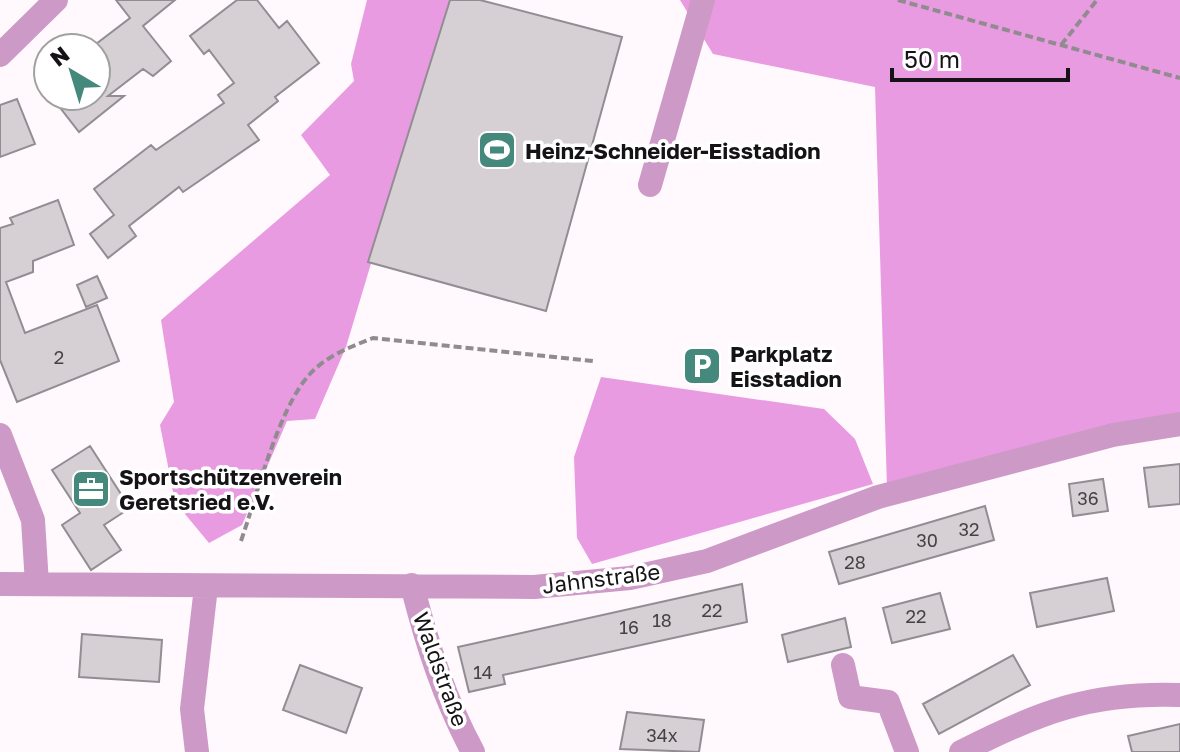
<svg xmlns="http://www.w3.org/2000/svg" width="1180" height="752" font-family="'Golos Text',sans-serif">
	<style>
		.forest { fill: #e99be2 }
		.building { fill: #d6d0d5; stroke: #928d92; stroke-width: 2 }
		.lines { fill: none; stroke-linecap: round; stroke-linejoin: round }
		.path { stroke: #8f8b8e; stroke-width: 4; stroke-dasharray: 8 4; stroke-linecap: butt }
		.minor { stroke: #cd9ac7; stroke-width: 24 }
		.labels { text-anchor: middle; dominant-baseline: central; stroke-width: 7; stroke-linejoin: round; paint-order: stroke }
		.number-label { font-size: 18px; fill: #454245 }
		.poi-label { font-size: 22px; font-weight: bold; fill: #151315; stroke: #fff; text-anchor: start }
		.street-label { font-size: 22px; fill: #151315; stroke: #fff }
	</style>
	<rect width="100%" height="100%" fill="#fff9fe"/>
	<path class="forest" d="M367 0H450L346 347 315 419 287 421 242 525 209 543 175 502 160 425 174 402 161 320 330 175 301 135 354 81 351 64Z
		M680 0H1180V416L887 488 875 87 713 54Z
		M601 377 824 409 855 439 873 484 592 564 577 538 574 457Z"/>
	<path class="building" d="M116 0H175L143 26 171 61 153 76 143 69 108 96H124L79 132 51 96H96V44L130 18Z
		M237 0H257L279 28 287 21 319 63 275 97 278 101 248 125 259 140 183 192 179 187 129 226 136 236 108 258 90 234 114 215 94 189 151 145 156 150 224 103 218 95 234 83 209 50 204 54 190 36Z
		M450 0H480L622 37 546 311 368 262Z
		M17 99 35 144 0 157V105Z
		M58 200 74 245 33 261V272L6 282 25 333 97 305 119 361 17 402 0 360V228L13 224 10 218Z
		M97 276 107 298 86 307 77 285Z
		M90 446 130 508 104 525 121 550 91 570 62 525 80 513 52 470Z
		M1180 464V504L1149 507 1144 468Z
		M1103 479 1108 511 1073 516 1069 484Z
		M985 506 994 540 839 584 829 552Z
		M1107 578 1114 611 1037 627 1030 593Z
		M742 584 747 622 503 675 505 684 469 692 458 647Z
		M940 593 950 629 892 643 883 608Z
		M845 618 851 647 788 662 782 635Z
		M82 634 162 640 159 682 79 677Z
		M1013 655 1030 685 939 734 923 704Z
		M300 665 362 688 346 733 283 710Z
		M627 712 704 720 699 752 620 749Z
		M1180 724V752H1132L1128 736Z"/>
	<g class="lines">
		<path class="path" d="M898 0 1180 78
			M1061 45 1097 0
			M241 541C257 495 278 410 309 375 326 356 350 347 373 338L593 361"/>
		<path class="minor" d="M0 55 56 0
			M650 185 703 0
			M0 435 33 520 37 584
			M0 584 534 587 630 578 707 561 878 497 1113 435 1180 424
			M412 585C427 644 444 698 473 752
			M843 665 850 697 888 702 907 752
			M197 752 192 709 206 587
			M961 752C1039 712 1091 692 1180 695"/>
	</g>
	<defs>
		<g id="stadium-square" transform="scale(2)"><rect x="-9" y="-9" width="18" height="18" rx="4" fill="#45897c" stroke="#fff"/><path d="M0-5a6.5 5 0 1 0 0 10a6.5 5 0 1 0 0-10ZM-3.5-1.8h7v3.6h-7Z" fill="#fff"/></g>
		<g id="parking-square" transform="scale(2)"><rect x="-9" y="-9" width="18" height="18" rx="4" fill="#45897c" stroke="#fff"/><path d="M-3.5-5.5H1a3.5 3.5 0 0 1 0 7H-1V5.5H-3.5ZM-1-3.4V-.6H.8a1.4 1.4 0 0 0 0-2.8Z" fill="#fff"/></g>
		<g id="office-square" transform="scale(2)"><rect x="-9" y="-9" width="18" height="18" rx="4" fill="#45897c" stroke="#fff"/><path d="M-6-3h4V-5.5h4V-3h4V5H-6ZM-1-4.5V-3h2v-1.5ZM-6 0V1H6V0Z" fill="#fff"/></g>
	</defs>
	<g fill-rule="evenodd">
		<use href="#stadium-square" x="497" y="150"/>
		<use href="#parking-square" x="702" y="366"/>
		<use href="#office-square" x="91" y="489"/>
	</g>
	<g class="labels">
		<g class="number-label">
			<text x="59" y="357">2</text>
			<text x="1088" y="498">36</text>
			<text x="969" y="529">32</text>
			<text x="927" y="540">30</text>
			<text x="855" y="562">28</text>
			<text x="712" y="610">22</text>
			<text x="916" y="616">22</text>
			<text x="662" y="620">18</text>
			<text x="629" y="627">16</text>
			<text x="483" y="672">14</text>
			<text x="662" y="735">34x</text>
		</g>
		<g class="poi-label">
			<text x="525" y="150">Heinz-Schneider-Eisstadion</text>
			<text x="730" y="353">Parkplatz<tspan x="730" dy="25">Eisstadion</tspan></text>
			<text x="119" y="476">Sportschützenverein<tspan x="119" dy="25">Geretsried e.V.</tspan></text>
		</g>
		<g class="street-label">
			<text transform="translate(601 578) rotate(-7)">Jahnstraße</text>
			<text transform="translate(441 669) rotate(70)">Waldstraße</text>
		</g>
	</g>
	<g transform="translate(72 72) rotate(322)"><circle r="38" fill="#ffffff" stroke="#a1a1a1" stroke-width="2"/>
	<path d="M0-6L14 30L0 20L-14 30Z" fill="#45897c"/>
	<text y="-12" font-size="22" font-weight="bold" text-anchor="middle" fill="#151315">N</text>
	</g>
	<path d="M892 68v12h176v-12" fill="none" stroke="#151315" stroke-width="4"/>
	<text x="904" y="68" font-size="24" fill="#151315" stroke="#ffffff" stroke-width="6" paint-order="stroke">50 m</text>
</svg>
